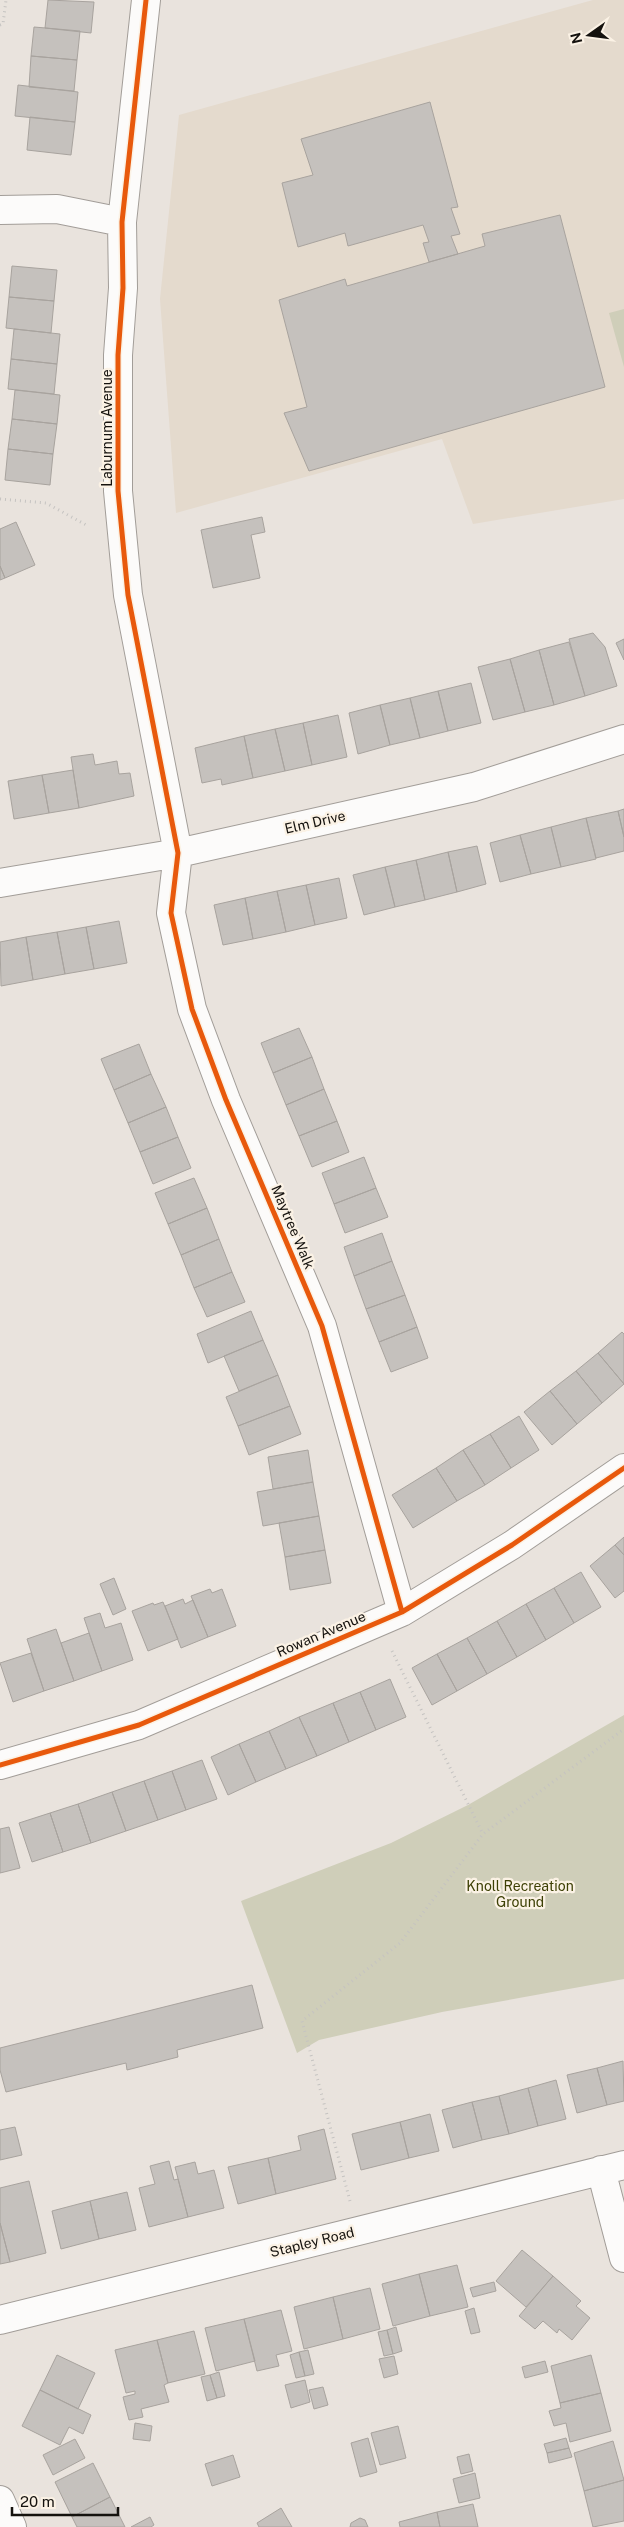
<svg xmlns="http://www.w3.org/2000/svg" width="624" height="2527" font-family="'Public Sans',sans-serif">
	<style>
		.built { fill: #e4dacd }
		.green { fill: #cfceb9 }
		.building { fill: #c5c1bd; stroke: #a8a39e }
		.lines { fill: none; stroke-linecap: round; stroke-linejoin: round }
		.minor-casing { stroke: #a29d98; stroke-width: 30 }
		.path { stroke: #c5c3c1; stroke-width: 3; stroke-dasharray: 1 4; stroke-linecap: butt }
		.minor { stroke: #fcfbfa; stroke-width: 28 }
		.cycleway-casing { stroke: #fbf2e5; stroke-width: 8 }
		.cycleway { stroke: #e8590c; stroke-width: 5 }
		.labels { text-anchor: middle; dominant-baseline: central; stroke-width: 4.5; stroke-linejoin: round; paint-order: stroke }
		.street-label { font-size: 14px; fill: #15120e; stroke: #fbf2e5 }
		.park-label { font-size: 14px; fill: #3d4005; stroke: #fbf2e5 }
	</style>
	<rect width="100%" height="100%" fill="#e9e3dd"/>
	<path class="built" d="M593 0H624V499L473 524 442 439 176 513 160 299 179 115Z"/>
	<path class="green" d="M624 309V367L609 313Z
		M624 1715V1979L442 2012 319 2040 297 2053 241 1901 391 1843 468 1805Z"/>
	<path class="building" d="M48 0 94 2 91 33 45 28Z
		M34 27 80 31 77 60 31 56Z
		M31 56 77 60 74 91 29 87Z
		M18 85 78 92 75 122 15 116Z
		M430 102 458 207 451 208 460 234 451 236 458 254 429 262 423 243 429 242 423 225 348 246 345 233 298 247 282 183 313 175 301 139Z
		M30 117 75 122 71 155 27 150Z
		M560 215 605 387 309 471 284 413 307 407 279 300 345 279 347 286 485 246 482 234Z
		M12 266 57 270 54 301 9 297Z
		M9 297 54 301 51 333 6 328Z
		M14 329 60 334 57 364 11 359Z
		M11 359 57 364 54 394 8 389Z
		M15 390 60 395 57 424 12 419Z
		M12 419 57 424 53 454 8 449Z
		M8 449 53 454 50 485 5 480Z
		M262 517 265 532 251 535 260 578 213 588 201 530Z
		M16 522 35 565 5 578 0 566V529Z
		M0 566 5 578 0 580Z
		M593 633 605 647 617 686 585 696 569 639Z
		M624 639V660L616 643Z
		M569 642 585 696 554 705 539 650Z
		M539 650 554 705 525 712 510 659Z
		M510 659 525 712 493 720 478 667Z
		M471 683 481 723 448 731 438 691Z
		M438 691 448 731 420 738 410 698Z
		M410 698 420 738 390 745 380 705Z
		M380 705 390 745 358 754 349 713Z
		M338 715 347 757 312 765 303 723Z
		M303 723 312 765 285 771 275 729Z
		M275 729 285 771 253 778 244 736Z
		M244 736 253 778 222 785 221 779 202 783 195 748Z
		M93 754 95 765 117 761 119 774 130 773 134 796 79 808 71 757Z
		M73 770 79 808 49 813 42 775Z
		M42 775 49 813 14 819 8 781Z
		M624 809V837L618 811Z
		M618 811 624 837V851L596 858 586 818Z
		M586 818 596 859 561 867 551 827Z
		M551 827 561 867 531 874 520 835Z
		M520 835 531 874 500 882 490 843Z
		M477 846 486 884 457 892 448 852Z
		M448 852 457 892 425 900 416 860Z
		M416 860 425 900 395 907 385 867Z
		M385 867 395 907 364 915 353 875Z
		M339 878 347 918 315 925 306 885Z
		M306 885 315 925 286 932 277 891Z
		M277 891 286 932 253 939 245 898Z
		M245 898 253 939 223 945 214 905Z
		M119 921 127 963 94 969 86 927Z
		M86 927 94 969 65 974 57 932Z
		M57 932 65 974 33 980 26 937Z
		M26 937 33 980 1 986 0 942Z
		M299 1028 312 1057 273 1073 261 1043Z
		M139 1044 151 1074 114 1090 101 1059Z
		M312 1057 324 1089 286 1105 273 1073Z
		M151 1074 166 1107 128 1123 114 1090Z
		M324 1089 337 1121 299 1136 286 1105Z
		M166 1107 178 1137 140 1152 128 1123Z
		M337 1121 349 1152 312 1167 299 1136Z
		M178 1137 191 1168 153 1184 140 1152Z
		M364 1157 376 1188 334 1204 322 1173Z
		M194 1178 207 1208 168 1224 155 1193Z
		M376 1188 388 1217 345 1233 334 1204Z
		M207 1208 219 1239 181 1255 168 1224Z
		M382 1233 392 1261 354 1276 344 1247Z
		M219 1239 232 1272 194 1288 181 1255Z
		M392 1261 405 1295 366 1309 354 1276Z
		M232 1272 245 1302 207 1317 194 1288Z
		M405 1295 417 1327 379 1342 366 1309Z
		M251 1311 263 1340 208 1363 197 1334Z
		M417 1327 428 1358 391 1372 379 1342Z
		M622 1332 624 1334V1384L598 1353Z
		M263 1340 278 1375 239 1391 224 1356Z
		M598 1353 624 1384 602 1403 576 1371Z
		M576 1371 602 1403 577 1424 550 1391Z
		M278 1375 290 1406 238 1426 226 1397Z
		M550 1391 577 1424 552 1445 524 1412Z
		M290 1406 301 1434 249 1455 238 1426Z
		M519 1416 539 1450 511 1468 490 1434Z
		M490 1434 511 1468 485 1485 463 1450Z
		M308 1450 313 1482 273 1489 268 1457Z
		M463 1450 485 1485 457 1501 436 1468Z
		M436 1468 457 1501 413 1528 392 1495Z
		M313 1482 319 1516 263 1526 257 1492Z
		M319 1516 325 1550 285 1557 279 1523Z
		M624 1537V1555L615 1545Z
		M615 1545 624 1555V1591L615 1598 590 1566Z
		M325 1550 331 1583 290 1590 285 1557Z
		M581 1572 601 1607 574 1623 554 1588Z
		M114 1578 126 1609 113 1615 100 1584Z
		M554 1588 574 1623 546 1640 526 1604Z
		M210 1589 212 1593 222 1589 236 1626 208 1637 191 1596Z
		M183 1599 185 1604 193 1600 208 1637 181 1648 165 1606Z
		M163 1602 178 1639 148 1651 132 1611 153 1603 154 1605Z
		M526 1604 546 1640 517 1657 497 1621Z
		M100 1613 105 1628 121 1623 133 1660 102 1671 84 1618Z
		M497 1621 517 1657 487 1674 467 1638Z
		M56 1629 74 1681 44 1691 27 1639Z
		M89 1633 102 1671 74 1681 61 1643Z
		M467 1638 487 1674 457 1691 437 1654Z
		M31 1653 44 1691 13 1702 0 1663Z
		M437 1654 457 1691 432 1705 412 1668Z
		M390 1679 406 1717 376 1730 360 1692Z
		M360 1692 376 1730 349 1742 333 1703Z
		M333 1703 349 1742 317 1756 299 1717Z
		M299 1717 317 1756 286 1769 269 1731Z
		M269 1731 286 1769 256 1782 239 1744Z
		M239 1744 256 1782 228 1795 211 1757Z
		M202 1760 217 1799 186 1810 172 1771Z
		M172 1771 186 1810 158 1820 144 1781Z
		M144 1781 158 1820 126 1831 112 1792Z
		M112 1792 126 1831 91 1843 78 1804Z
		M78 1804 91 1843 63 1852 50 1813Z
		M50 1813 63 1852 32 1862 19 1823Z
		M9 1827 20 1868 0 1873V1829Z
		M252 1985 263 2028 177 2050 178 2057 127 2070 126 2063 6 2092 0 2070V2048Z
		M623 2061 624 2101 607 2105 597 2068Z
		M597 2068 607 2105 577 2113 567 2075Z
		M556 2080 566 2119 538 2126 528 2088Z
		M528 2088 538 2126 509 2134 499 2096Z
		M499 2096 509 2134 482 2140 472 2102Z
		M472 2102 482 2140 453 2148 442 2110Z
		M430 2114 439 2151 409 2158 400 2122Z
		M400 2122 409 2158 361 2170 352 2134Z
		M15 2127 22 2155 0 2160V2130Z
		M324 2129 336 2179 276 2194 268 2158 301 2150 298 2136Z
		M268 2158 276 2194 238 2204 228 2167Z
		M169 2161 174 2180 178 2179 188 2217 149 2227 139 2188 155 2184 150 2166Z
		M195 2162 198 2174 214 2170 224 2208 188 2217 175 2167Z
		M29 2181 46 2253 10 2262 0 2223V2188Z
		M127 2192 136 2230 99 2239 90 2201Z
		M90 2201 99 2239 61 2249 52 2211Z
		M0 2223 10 2262 0 2264Z
		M522 2250 553 2276 526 2307 496 2281Z
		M457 2265 468 2307 430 2316 419 2274Z
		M419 2274 430 2316 393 2326 382 2284Z
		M553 2276 581 2301 576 2306 590 2318 572 2340 559 2329 557 2333 543 2321 535 2329 519 2316Z
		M494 2282 496 2291 473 2297 470 2288Z
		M370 2288 380 2329 343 2339 333 2297Z
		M333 2297 343 2339 304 2349 294 2307Z
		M474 2308 480 2332 471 2334 465 2311Z
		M281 2310 292 2351 276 2355 279 2366 257 2371 244 2319Z
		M244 2319 255 2361 216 2371 205 2328Z
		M396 2327 402 2351 393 2354 387 2330Z
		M387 2330 393 2354 384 2356 378 2332Z
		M194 2331 205 2374 168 2383 157 2340Z
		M157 2340 168 2383 164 2385 169 2402 141 2409 143 2417 129 2420 123 2397 135 2394V2391L126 2393 115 2350Z
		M308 2350 314 2374 305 2376 299 2352Z
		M299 2352 305 2376 296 2378 290 2355Z
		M57 2355 95 2373 78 2409 40 2390Z
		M591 2355 601 2393 560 2403 551 2366Z
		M394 2356 398 2374 384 2378 379 2359Z
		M545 2361 548 2372 525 2378 522 2367Z
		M219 2372 225 2396 217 2398 210 2375Z
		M210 2375 217 2398 207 2401 201 2377Z
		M305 2380 310 2402 291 2408 285 2385Z
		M323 2387 328 2405 314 2409 309 2390Z
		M40 2390 91 2415 83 2434 69 2427 60 2445 22 2426Z
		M601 2393 611 2431 570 2442 566 2423 554 2426 549 2411 561 2408 560 2403Z
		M135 2423 152 2426 150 2441 133 2439Z
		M398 2426 406 2458 380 2465 371 2433Z
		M368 2438 377 2472 360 2477 351 2443Z
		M566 2438 569 2448 547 2453 544 2444Z
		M75 2439 85 2458 53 2475 43 2455Z
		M613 2441 624 2480 584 2491 574 2453Z
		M569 2448 572 2457 549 2463 547 2453Z
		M469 2454 473 2471 461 2474 457 2457Z
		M233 2455 240 2477 212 2486 205 2464Z
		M93 2463 110 2497 72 2517 55 2482Z
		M475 2473 480 2498 459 2503 453 2479Z
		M624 2480V2521L593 2527 584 2491Z
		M110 2497 125 2527H77L72 2517Z
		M473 2504 478 2527H440L437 2512Z
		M281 2508 292 2527H259L257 2523Z
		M437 2512 440 2527H400L399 2522Z
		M150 2517 154 2525 151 2527H131Z
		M360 2518 365 2520 368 2527H350L351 2523Z"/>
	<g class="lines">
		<g class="minor-casing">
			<path id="minor" d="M146 0 122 222 123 288 118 355V491L128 595 178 853 171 913 192 1009 226 1100 322 1326 402 1612
				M0 210 57 209 122 222
				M0 883 178 853 474 787 624 739
				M0 1765 139 1725 402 1612 512 1545 624 1468
				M601 2170 624 2258
				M0 2320 624 2165
				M0 2500 12 2527"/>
		</g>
		<path class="path" d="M0 25 3 24 6 0
			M0 499 46 503 88 526
			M392 1651 483 1834
			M350 2201 302 2021 400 1943 483 1834 624 1729"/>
		<use href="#minor" class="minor"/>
		<g class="cycleway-casing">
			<path id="cycleway" d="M146 0 122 222 123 288 118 355V491L128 595 178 853 171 913 192 1009 226 1100 322 1326 402 1612
				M0 1765 139 1725 402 1612 512 1545 624 1468"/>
		</g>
		<use href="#cycleway" class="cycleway"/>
	</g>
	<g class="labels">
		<g class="street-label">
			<text transform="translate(107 428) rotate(-90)">Laburnum Avenue</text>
			<text transform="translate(315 822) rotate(-13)">Elm Drive</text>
			<text transform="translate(293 1227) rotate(67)">Maytree Walk</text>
			<text transform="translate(321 1634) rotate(-23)">Rowan Avenue</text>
			<text transform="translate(312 2242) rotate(-14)">Stapley Road</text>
		</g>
		<g class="park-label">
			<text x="520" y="1886">Knoll Recreation<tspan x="520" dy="16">Ground</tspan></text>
		</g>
	</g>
	<g transform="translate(589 35) rotate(256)" stroke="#fbf2e5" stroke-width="4" paint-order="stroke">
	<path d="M0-4L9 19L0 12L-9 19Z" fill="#15120e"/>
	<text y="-8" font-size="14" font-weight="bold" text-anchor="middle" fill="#15120e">N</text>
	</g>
	<path d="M12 2507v8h106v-8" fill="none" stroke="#15120e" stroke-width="2.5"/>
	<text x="20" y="2507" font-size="15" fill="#15120e" stroke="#fbf2e5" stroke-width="4" paint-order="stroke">20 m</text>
</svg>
